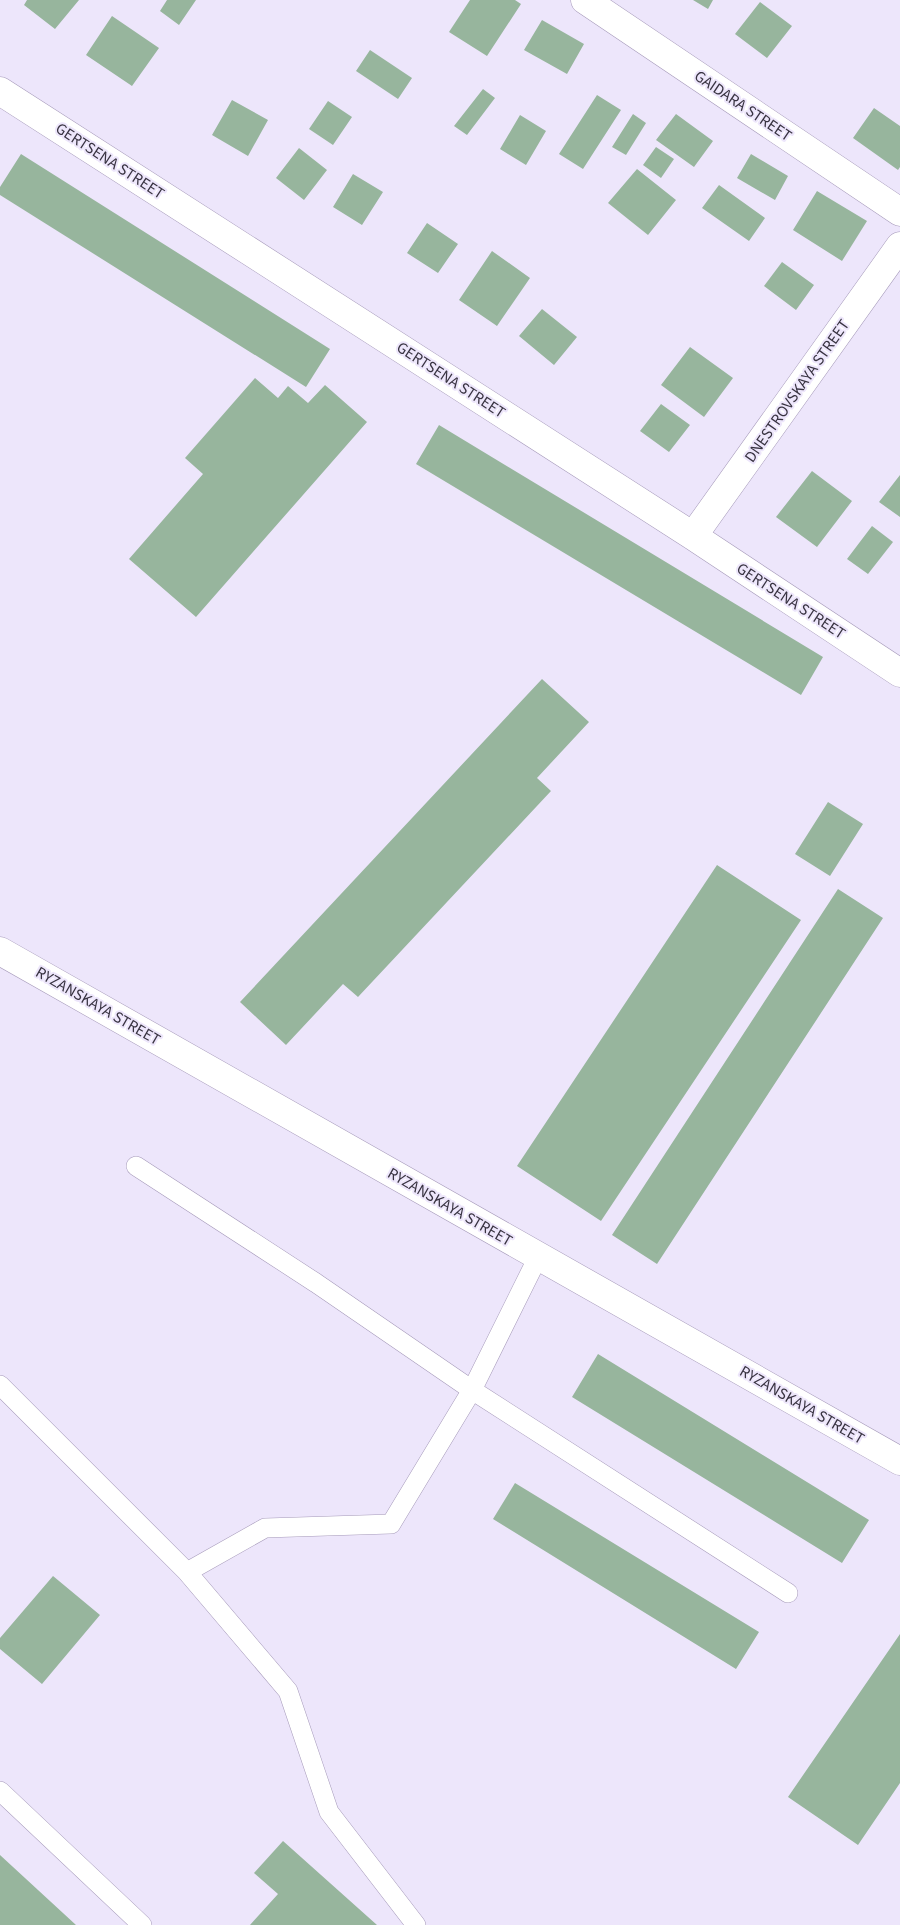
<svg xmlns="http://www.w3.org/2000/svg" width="900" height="1925" font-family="'Source Sans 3',sans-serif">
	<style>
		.building { fill: #97b59d }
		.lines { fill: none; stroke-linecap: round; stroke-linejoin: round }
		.lane-casing { stroke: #a69aba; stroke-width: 20 }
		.street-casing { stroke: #a69aba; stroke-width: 29 }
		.lane { stroke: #fff; stroke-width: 19 }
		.street { stroke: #fff; stroke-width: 28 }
		.labels { text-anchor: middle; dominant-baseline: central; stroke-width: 4; stroke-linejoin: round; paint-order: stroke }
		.street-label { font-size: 16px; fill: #383341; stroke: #ede6fb }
	</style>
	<rect width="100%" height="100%" fill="#ede6fb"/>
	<path class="building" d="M27 0H79L55 29 24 5Z
		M167 0H196L179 25 160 11Z
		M470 0H515L521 4 487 56 449 32Z
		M693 0H713L708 9Z
		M760 2 792 26 767 58 735 34Z
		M112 16 159 48 132 86 86 55Z
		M542 20 584 44 567 74 524 50Z
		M370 50 412 78 398 99 356 71Z
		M483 89 495 98 467 135 454 126Z
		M597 95 621 110 583 169 559 154Z
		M232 100 268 120 248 156 212 135Z
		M328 101 352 117 333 145 309 129Z
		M874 108 900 126V167L898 170 853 138Z
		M633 114 646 123 626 155 612 147Z
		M676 114 713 141 694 167 656 140Z
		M520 115 546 131 526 165 500 149Z
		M656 147 674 159 661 178 643 165Z
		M299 148 327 170 304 200 276 178Z
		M21 154 330 349 306 387 0 195V187Z
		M751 154 788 176 775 200 737 178Z
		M637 169 676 200 648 235 608 203Z
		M353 174 383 192 362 225 333 207Z
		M719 185 765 218 749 241 702 208Z
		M817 191 867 221 842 261 793 230Z
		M427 223 458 244 438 273 407 253Z
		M492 251 530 278 497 326 459 300Z
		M782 262 814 285 796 310 764 286Z
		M542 309 577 337 554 365 519 336Z
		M690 347 733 378 704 417 661 385Z
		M255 378 278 398 288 386 308 403 325 385 367 422 196 617 129 559 203 474 185 458Z
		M661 404 690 425 669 452 640 431Z
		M439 425 823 657 801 695 416 464Z
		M812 471 852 501 817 547 776 517Z
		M900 475V517L879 502Z
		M872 526 893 542 868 574 847 559Z
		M542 679 589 722 537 778 551 791 358 997 343 984 286 1045 240 1002Z
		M828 802 863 824 830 876 795 854Z
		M717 865 801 920 601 1221 517 1166Z
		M838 889 883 918 657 1264 612 1235Z
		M598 1354 869 1520 842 1563 572 1397Z
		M515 1483 759 1632 736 1669 493 1519Z
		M53 1576 100 1615 42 1684 0 1649V1638Z
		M900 1634V1783L858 1845 788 1797Z
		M283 1841 377 1925H250L278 1894 254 1873Z
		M0 1855 76 1925H0Z"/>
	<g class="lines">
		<g class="lane-casing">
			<path id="lane" d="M136 1166 316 1283 472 1390 788 1593
				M0 1385 187 1572 288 1691 329 1812 416 1925
				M187 1572 265 1528 391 1524 472 1390 538 1257
				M0 1791 142 1925"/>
		</g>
		<g class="street-casing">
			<path id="street" d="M585 0 900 212
				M0 91 693 536 900 673
				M693 536 900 246
				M0 951 900 1461"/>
		</g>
		<use href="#lane" class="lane"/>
		<use href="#street" class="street"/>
	</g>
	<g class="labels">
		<g class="street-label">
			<text transform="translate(743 106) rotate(34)">GAIDARA STREET</text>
			<text transform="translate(110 161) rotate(33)">GERTSENA STREET</text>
			<text transform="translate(451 380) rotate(33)">GERTSENA STREET</text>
			<text transform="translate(797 391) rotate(-55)">DNESTROVSKAYA STREET</text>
			<text transform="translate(791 601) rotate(33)">GERTSENA STREET</text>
			<text transform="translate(98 1006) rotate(30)">RYZANSKAYA STREET</text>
			<text transform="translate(450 1207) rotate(30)">RYZANSKAYA STREET</text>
			<text transform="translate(802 1405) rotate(30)">RYZANSKAYA STREET</text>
		</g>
	</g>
</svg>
